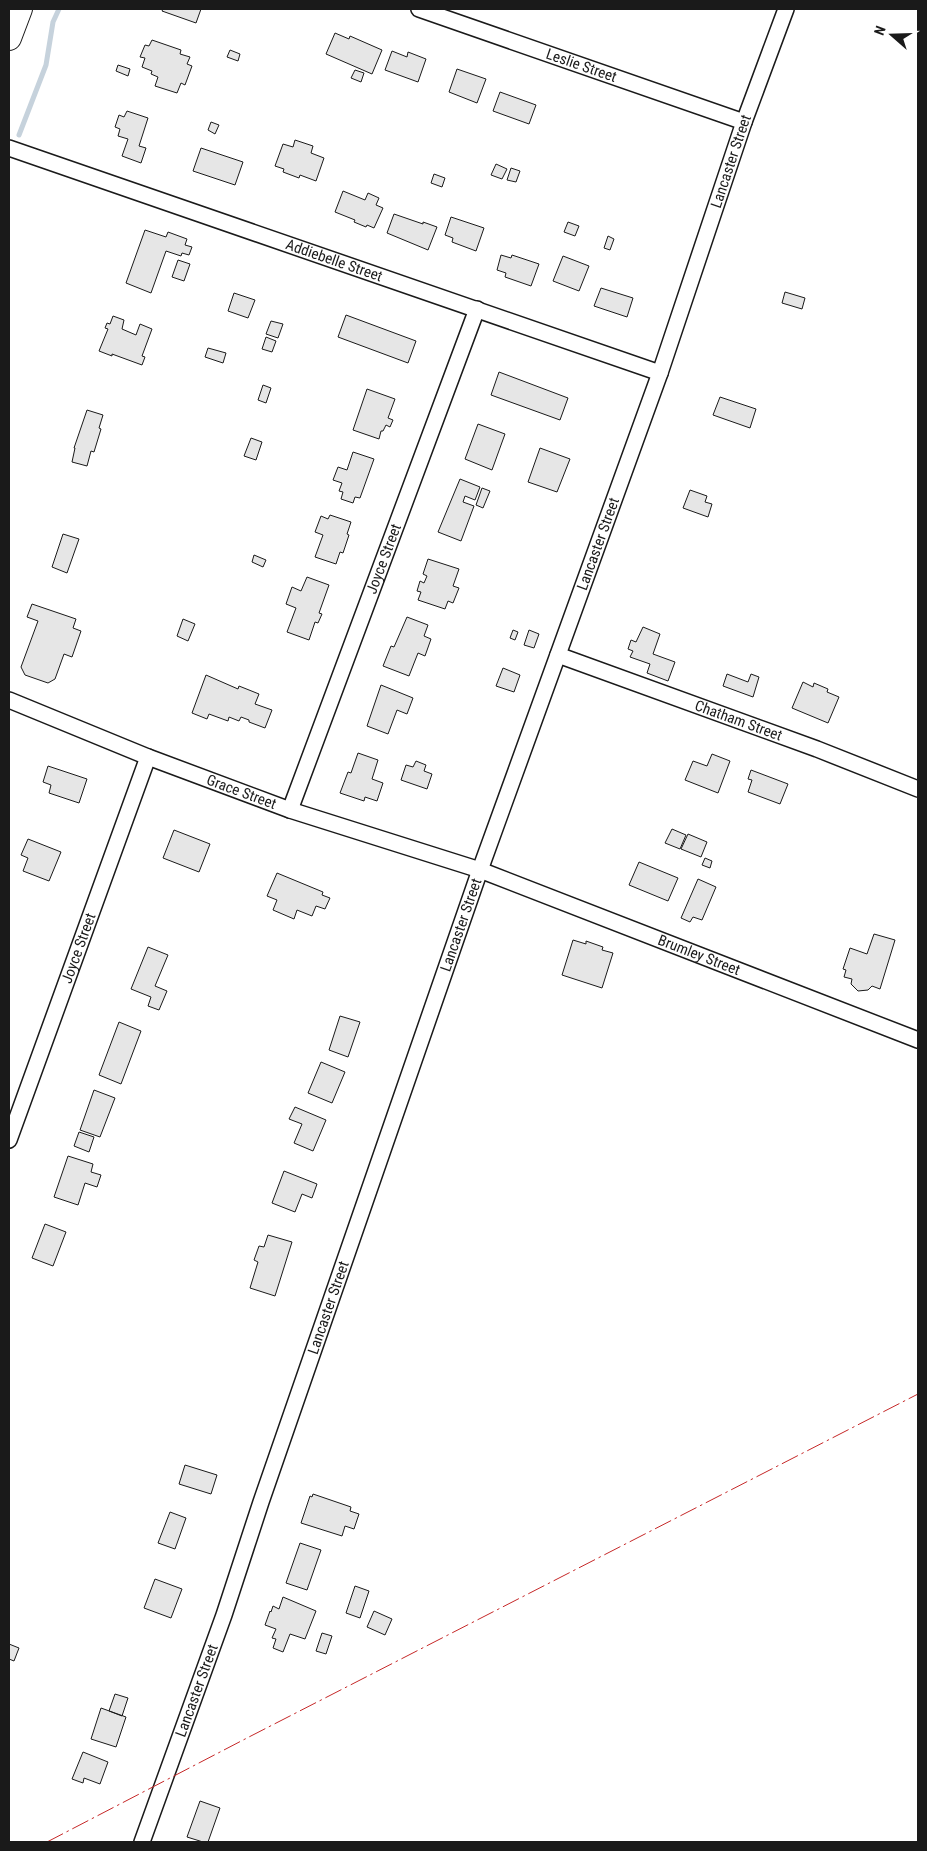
<svg xmlns="http://www.w3.org/2000/svg" width="927" height="1851" font-family="'Roboto Condensed',sans-serif">
	<style>
		.lines { fill: none; stroke-linecap: round; stroke-linejoin: round }
		.stream { stroke: #c6d2dc; stroke-width: 5 }
		.building { fill: #e6e6e6; stroke: #1a1a1a }
		.minor-casing { stroke: #1a1a1a; stroke-width: 18 }
		.primary-casing { stroke: #1a1a1a; stroke-width: 26 }
		.minor { stroke: #fff; stroke-width: 15 }
		.primary { stroke: #fff; stroke-width: 24 }
		.power { stroke: #c62828; stroke-width: 1; stroke-dasharray: 18 4 2.5 4; stroke-linecap: butt }
		.labels { text-anchor: middle; dominant-baseline: central; stroke-width: 4; stroke-linejoin: round; paint-order: stroke }
		.street-label { font-size: 15px; fill: #1a1a1a; stroke: #fff }
	</style>
	<rect width="100%" height="100%" fill="#fff"/>
	<g class="lines">
		<path class="stream" d="M19 135 46 65 53 22 59 9"/>
	</g>
	<path class="building" d="M163 9H201L196 23 162 11Z
		M335 33 349 39 350 36 382 50 372 74 326 54Z
		M152 40 181 50 180 54 190 57 187 64 192 66 185 85 181 83 177 93 155 86 158 77 151 74 152 71 142 67 145 58 140 57 145 45 149 46Z
		M230 50 240 54 238 61 227 57Z
		M392 51 407 57 408 52 426 59 418 82 385 70Z
		M118 65 130 69 128 76 116 71Z
		M457 69 486 79 477 103 449 92Z
		M355 70 364 73 361 82 351 78Z
		M500 92 536 105 529 124 493 111Z
		M127 111 148 118 139 146 146 148 141 163 122 156 128 139 118 136 120 129 115 127 119 115 124 117Z
		M211 122 219 125 215 134 208 130Z
		M295 140 313 146 311 153 324 158 316 181 300 175 299 178 283 172 284 169 275 166 283 144 293 147Z
		M201 148 243 162 235 185 193 171Z
		M496 164 507 169 502 179 491 175Z
		M511 168 520 171 516 182 507 180Z
		M434 174 445 178 442 187 431 183Z
		M343 191 365 200 368 193 379 198 376 205 383 208 374 228 367 225 366 227 354 222 355 220 335 212Z
		M394 214 423 224V222L437 227 428 250 387 233Z
		M451 217 484 228 476 251 452 242 453 238 445 235Z
		M568 222 579 226 575 236 564 232Z
		M145 230 166 237 168 232 187 239 185 245 192 247 189 255 182 253 181 256 166 251 151 293 126 283Z
		M608 236 614 239 610 250 604 248Z
		M501 255 511 258 512 255 539 264 531 286 505 277 506 273 497 270Z
		M563 256 589 266 579 291 553 281Z
		M178 260 190 264 184 281 172 277Z
		M601 288 633 298 627 317 594 306Z
		M785 292 805 298 802 309 782 303Z
		M234 293 255 300 248 318 228 311Z
		M346 315 416 341 408 363 338 337Z
		M113 316 124 320 122 329 136 335 140 324 152 329 142 356 145 357 142 365 112 354V356L99 351 108 329 105 328 107 323 110 324Z
		M271 321 283 324 278 338 266 334Z
		M266 337 276 341 272 352 262 349Z
		M208 348 226 353 223 363 205 357Z
		M499 372 568 398 560 420 491 395Z
		M263 385 271 388 266 403 258 400Z
		M367 389 395 399 388 418 393 420 390 427 386 425 383 431H381L379 439 353 430Z
		M720 397 756 409 750 428 713 415Z
		M87 410 103 415 99 428 101 429 94 452 91 451 87 466 72 462 75 448H74Z
		M478 424 505 434 492 470 465 459Z
		M251 438 262 442 256 460 244 456Z
		M540 448 570 459 557 492 528 482Z
		M353 452 374 459 360 498 355 497 353 503 341 499 343 492 339 491 342 483 333 480 338 467 347 470Z
		M460 479 480 487 475 500 465 496 463 502 474 506 461 541 438 532Z
		M482 488 490 491 483 508 476 505Z
		M690 490 707 496 705 502 712 504 708 517 683 508Z
		M330 515 351 522 347 534 349 535 343 553 340 552 336 564 315 557 323 535 315 532 321 516 328 519Z
		M63 534 79 539 67 573 52 567Z
		M254 555 266 560 263 567 252 562Z
		M428 559 459 569 453 586 459 588 453 603 448 601 445 609 418 600 421 592 417 591 420 581 424 583 427 576 423 574Z
		M307 577 329 585 319 613 322 614 318 623 315 622 309 640 287 632 296 608 286 604 292 587 301 591Z
		M32 604 76 619 73 628 81 631 72 657 64 654 55 679 48 683 25 675 21 667 38 621 27 617Z
		M407 617 428 625 424 636 431 639 425 656 418 653 409 676 383 666 391 646 394 647Z
		M183 619 195 624 188 641 177 636Z
		M643 627 660 634 653 654 675 662 668 681 647 673 650 664 630 657 633 651 628 649 631 640 636 642Z
		M513 630 518 632 515 640 510 638Z
		M529 630 539 634 534 648 524 645Z
		M503 668 520 675 514 692 496 686Z
		M727 674 748 682 751 674 759 677 753 697 723 686Z
		M206 675 238 689 239 686 259 694 255 704 272 710 265 728 249 722V720L241 717 239 721 229 717 228 721 209 714 207 719 192 713Z
		M803 682 813 687 814 683 828 689 827 692 839 697 828 723 792 708Z
		M381 685 413 698 407 714 397 710 388 734 367 726Z
		M358 753 378 760 372 779 383 783 377 801 365 797 364 801 340 793 348 772 351 773Z
		M712 754 730 761 718 793 685 780 693 761 707 766Z
		M416 761 426 765 424 771 432 774 427 789 401 780 406 765 413 767Z
		M48 766 87 779 79 803 49 793 51 785 43 782Z
		M751 770 788 784 780 804 748 792 752 780 748 779Z
		M672 829 686 835 680 849 665 843Z
		M174 830 210 844 199 872 163 858Z
		M688 834 707 842 701 857 681 849Z
		M28 839 61 852 49 881 23 871 28 858 21 855Z
		M705 858 712 861 710 868 702 865Z
		M639 862 678 878 668 901 629 885Z
		M277 873 323 892 322 895 330 898 325 909 316 906 312 916 297 910 294 919 273 910 277 900 267 896Z
		M698 879 716 887 702 920 693 917 690 922 681 918Z
		M874 934 895 940 880 989 872 986 868 990 858 991 851 984 852 979 844 977 846 970 843 969 850 948 867 954Z
		M573 940 586 944V941L603 947 602 950 613 953 602 988 562 975Z
		M148 947 168 955 155 986 167 991 159 1010 148 1006 151 997 131 989Z
		M340 1016 360 1022 348 1057 329 1050Z
		M119 1022 141 1031 121 1084 99 1075Z
		M321 1062 345 1072 332 1103 308 1093Z
		M94 1090 115 1098 100 1137 80 1130Z
		M295 1107 326 1120 313 1151 294 1143 302 1124 289 1119Z
		M79 1132 94 1137 89 1152 74 1146Z
		M68 1156 93 1164 91 1172 101 1175 97 1187 85 1183 78 1205 54 1197Z
		M284 1171 317 1184 312 1198 302 1194 295 1212 272 1203Z
		M45 1224 66 1232 53 1266 32 1258Z
		M268 1235 292 1242 275 1296 250 1288 258 1262 254 1260 259 1246 264 1247Z
		M185 1465 217 1475 211 1494 179 1484Z
		M313 1494 351 1507 350 1511 359 1514 354 1529 345 1526 342 1536 301 1523 310 1496 312 1497Z
		M170 1512 186 1518 175 1549 158 1543Z
		M300 1543 321 1550 307 1590 286 1583Z
		M155 1579 182 1589 171 1618 144 1608Z
		M355 1586 369 1591 360 1618 346 1613Z
		M283 1597 316 1611 305 1639 290 1634 283 1652 273 1648 276 1639 272 1638 276 1629 265 1625 270 1611 271 1612 273 1606 279 1609Z
		M374 1611 392 1619 385 1635 367 1627Z
		M322 1633 332 1636 326 1654 316 1651Z
		M9 1644 19 1648 14 1661 9 1659Z
		M115 1694 128 1698 122 1716 109 1711Z
		M101 1708 126 1717 116 1747 91 1739Z
		M83 1752 108 1762 100 1784 84 1778 83 1783 72 1779Z
		M200 1801 220 1808 208 1842H203L187 1837Z"/>
	<g class="lines">
		<g class="minor-casing">
			<g id="minor">
				<path id="s1" d="M419 9 744 122"/>
				<path id="s2" d="M9 148 660 373"/>
				<path id="s3" d="M558 655 817 749 918 789"/>
				<path id="s4" d="M9 700 148 757 290 810 480 870 918 1040"/>
				<path id="s5" d="M290 810 477 309"/>
				<path id="s6" d="M9 1140 148 757"/>
				<path id="s7" d="M142 1842 224 1615 261 1502 480 870 660 373 744 122 786 9"/>
			</g>
		</g>
		<g class="primary-casing">
			<path id="primary" d="M9 38 20 9"/>
		</g>
		<use href="#minor" class="minor"/>
		<use href="#primary" class="primary"/>
		<path class="power" d="M47 1842 247 1738 918 1394"/>
	</g>
	<g class="labels">
		<g class="street-label">
			<text stroke="none"><textPath href="#s1" startOffset="172">Leslie Street</textPath></text>
			<text stroke="none"><textPath href="#s7" startOffset="1781">Lancaster Street</textPath></text>
			<text stroke="none"><textPath href="#s2" startOffset="344">Addiebelle Street</textPath></text>
			<text stroke="none"><textPath href="#s7" startOffset="1376">Lancaster Street</textPath></text>
			<text stroke="none"><textPath href="#s5" startOffset="268">Joyce Street</textPath></text>
			<text stroke="none"><textPath href="#s3" startOffset="192">Chatham Street</textPath></text>
			<text stroke="none"><textPath href="#s4" startOffset="250">Grace Street</textPath></text>
			<text stroke="none"><textPath href="#s7" startOffset="971">Lancaster Street</textPath></text>
			<text stroke="none"><textPath href="#s6" startOffset="204">Joyce Street</textPath></text>
			<text stroke="none"><textPath href="#s4" startOffset="736">Brumley Street</textPath></text>
			<text stroke="none"><textPath href="#s7" startOffset="566">Lancaster Street</textPath></text>
			<text stroke="none"><textPath href="#s7" startOffset="161">Lancaster Street</textPath></text>
		</g>
	</g>
	<rect width="927" height="1851" fill="none" stroke="#1a1a1a" stroke-width="20"/>
	<g transform="translate(892 35) rotate(290)" stroke="#ffffff" stroke-width="4" paint-order="stroke">
	<path d="M0-4L9 19L0 12L-9 19Z" fill="#1a1a1a"/>
	<text y="-8" font-size="14" font-weight="bold" text-anchor="middle" fill="#1a1a1a">N</text>
	</g>
</svg>
